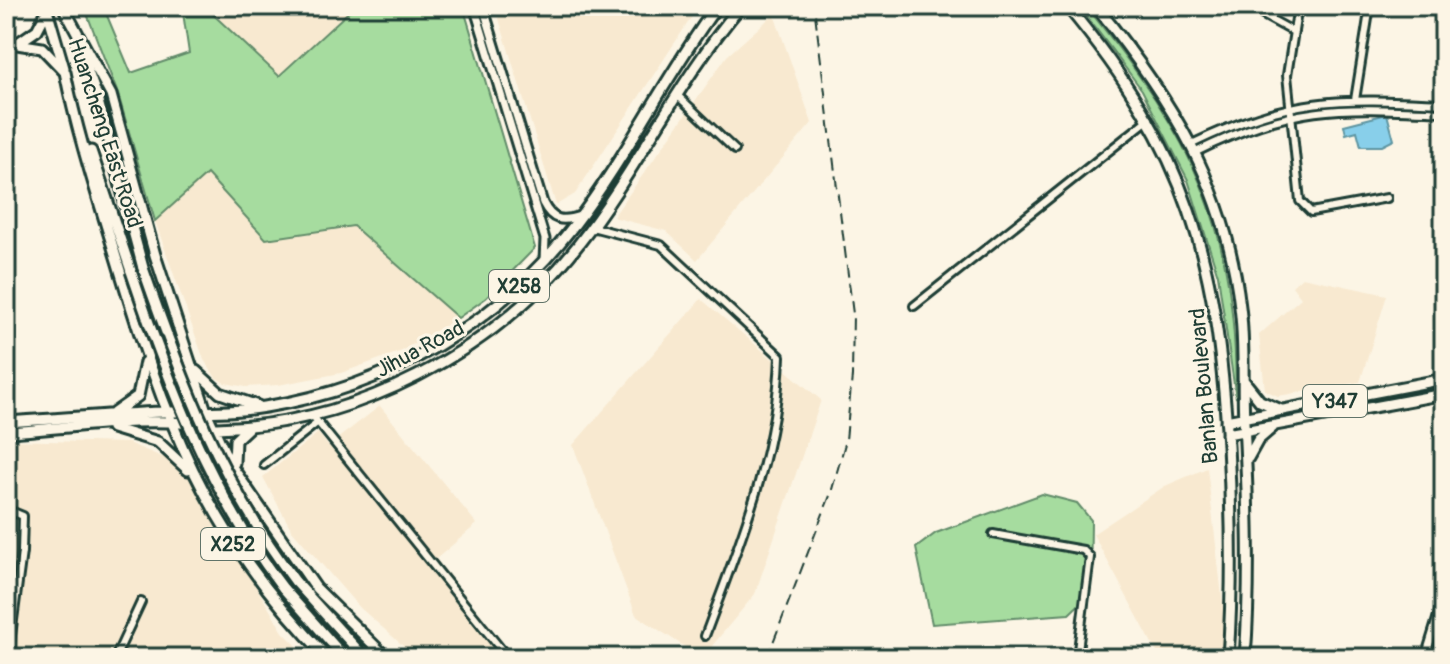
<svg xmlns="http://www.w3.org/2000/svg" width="1450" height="664" font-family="Pangolin,sans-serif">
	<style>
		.built { fill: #f8e9d0 }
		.green { fill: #a6dc9f; stroke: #628c6a; stroke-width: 2 }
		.water { fill: #88cfea; stroke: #5e95a1; stroke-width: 2 }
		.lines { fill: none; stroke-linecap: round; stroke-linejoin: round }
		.minor-casing { stroke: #1f3d34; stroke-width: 12 }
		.tertiary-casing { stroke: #1f3d34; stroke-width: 13 }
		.primary-casing { stroke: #1f3d34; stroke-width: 15 }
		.minor { stroke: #fcf5e5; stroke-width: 6 }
		.tertiary { stroke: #fcf5e5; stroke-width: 7 }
		.primary { stroke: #fcf5e5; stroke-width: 9 }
		.rail { stroke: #1f3d34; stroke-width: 2; stroke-dasharray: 12 6; stroke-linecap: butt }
		.primary-bridge-casing { stroke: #1f3d34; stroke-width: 15; stroke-linecap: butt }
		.primary-bridge { stroke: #fcf5e5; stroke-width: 9 }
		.labels { text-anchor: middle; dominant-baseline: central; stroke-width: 6; stroke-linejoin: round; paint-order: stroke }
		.shield { fill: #fcf5e5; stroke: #617469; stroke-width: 2 }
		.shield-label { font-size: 20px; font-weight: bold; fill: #1f3d34 }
		.street-label { font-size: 22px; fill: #1f3d34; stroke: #fcf5e5 }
	</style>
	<rect width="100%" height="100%" fill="#fcf5e5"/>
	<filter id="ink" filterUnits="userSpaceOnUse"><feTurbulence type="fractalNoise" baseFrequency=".0125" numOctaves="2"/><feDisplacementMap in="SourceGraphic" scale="16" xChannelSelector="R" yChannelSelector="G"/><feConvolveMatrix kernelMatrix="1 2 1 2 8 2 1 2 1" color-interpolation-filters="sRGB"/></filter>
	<g filter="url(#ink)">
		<path class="built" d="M204 6H355L279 76Z
			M475 6H699L575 194 556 205 496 9Z
			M774 14 812 123 697 260 666 231 613 217 727 56Z
			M207 174 266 239 353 226 458 318 402 351 341 373 278 385 246 387 225 383 216 378 204 360 155 221Z
			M1302 277 1387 295 1360 382 1278 396 1265 390 1259 335 1301 298 1292 286Z
			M701 299 821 400 755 594 702 658 636 615 573 445Z
			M380 406 477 524 436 559 515 658H417L358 606 291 529 263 477 318 433 328 446Z
			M6 440 128 443 184 466 283 632 309 658H6Z
			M1207 468 1226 631 1219 658H1160L1093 534 1165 486Z"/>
		<path class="green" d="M84 6H103L131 73 189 53 182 6H204L279 76 355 6H463L535 248 486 298 458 318 353 226 266 239 207 174 155 221 118 94Z
			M1079 6H1086C1194 140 1236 222 1236 398L1218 275 1188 180 1142 90Z
			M1042 494 1077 503 1091 520 1090 594 1069 614 932 624 916 548 936 533Z"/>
		<path class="water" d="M1387 114 1394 140 1382 146H1361L1357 131 1346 134 1344 125Z"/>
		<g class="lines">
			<g class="minor-casing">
				<path id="minor" d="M1256 6 1263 15 1294 32
					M1298 6 1287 75 1300 201 1311 212 1387 198
					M677 95 735 150
					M1355 100 1370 6
					M1192 144C1292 96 1337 98 1444 103
					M1196 152C1294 104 1338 107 1444 112
					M592 227 661 245 780 356C777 455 739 544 705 636
					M914 306 1149 119
					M312 415 508 658
					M264 465 317 423
					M6 509 23 516 22 552 8 658
					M993 534 1083 550 1090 557 1077 658
					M115 658 141 602
					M1425 658 1444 596"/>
			</g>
			<g class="tertiary-casing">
				<path id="tertiary" d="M474 6 545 239 544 261
					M483 6 543 203C552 221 562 222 580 216"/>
			</g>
			<g class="primary-casing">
				<path id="primary" d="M46 6 64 68
					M1067 6C1189 152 1217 260 1228 446 1232 517 1233 587 1228 658
					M1096 6C1171 99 1226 185 1240 307 1245 345 1242 383 1244 422 1248 501 1251 579 1245 658
					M65 10 111 95 155 255 207 414 230 464 316 588 387 658
					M77 42 96 94 143 268
					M18 43 37 30 47 11
					M17 44 42 48 65 72C77 133 97 194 115 254 165 420 203 531 328 658
					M91 151 131 271
					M196 371 220 393 258 406
					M1244 381 1260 401 1281 410
					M114 413 138 396 145 362
					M1226 421 1444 379
					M6 422C58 419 111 414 163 412 198 411 231 413 265 407 389 387 499 324 575 224 628 155 665 76 717 6
					M112 428 158 442 188 470
					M6 432C59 429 115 420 169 422 185 422 201 428 217 428 354 425 494 353 578 245 638 169 678 80 741 6
					M1227 434 1444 394
					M1248 458 1258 440 1273 427
					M234 463 235 440 250 426
					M295 581 365 658
					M283 588 345 658"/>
			</g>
			<use href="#minor" class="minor"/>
			<use href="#tertiary" class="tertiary"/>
			<use href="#primary" class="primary"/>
			<path class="rail" d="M767 658 831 493 846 440 852 376 853 314 814 6"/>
			<g class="primary-bridge-casing">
				<path id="primary-bridge" d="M143 268C183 383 221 483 295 581
					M131 271C169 384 210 493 283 588"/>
			</g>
			<use href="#primary-bridge" class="primary-bridge"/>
		</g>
	</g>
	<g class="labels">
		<g class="shield">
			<rect x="489" y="270" width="60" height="32" rx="6"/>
			<rect x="1303" y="385" width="64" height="32" rx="6"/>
			<rect x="201" y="528" width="64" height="32" rx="6"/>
		</g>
		<g class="shield-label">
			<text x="519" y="286">X258</text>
			<text x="1335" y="401">Y347</text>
			<text x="233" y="544">X252</text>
		</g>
		<g class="street-label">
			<text transform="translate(105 133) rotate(72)">Huancheng East Road</text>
			<text transform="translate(420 349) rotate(-28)">Jihua Road</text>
			<text transform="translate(1204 386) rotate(-95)">Banlan Boulevard</text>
		</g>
	</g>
	<rect width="1450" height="664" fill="none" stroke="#fcf5e5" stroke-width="32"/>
	<rect x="16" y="16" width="1418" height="632" fill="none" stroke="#1f3d34" stroke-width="3" filter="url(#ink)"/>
</svg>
